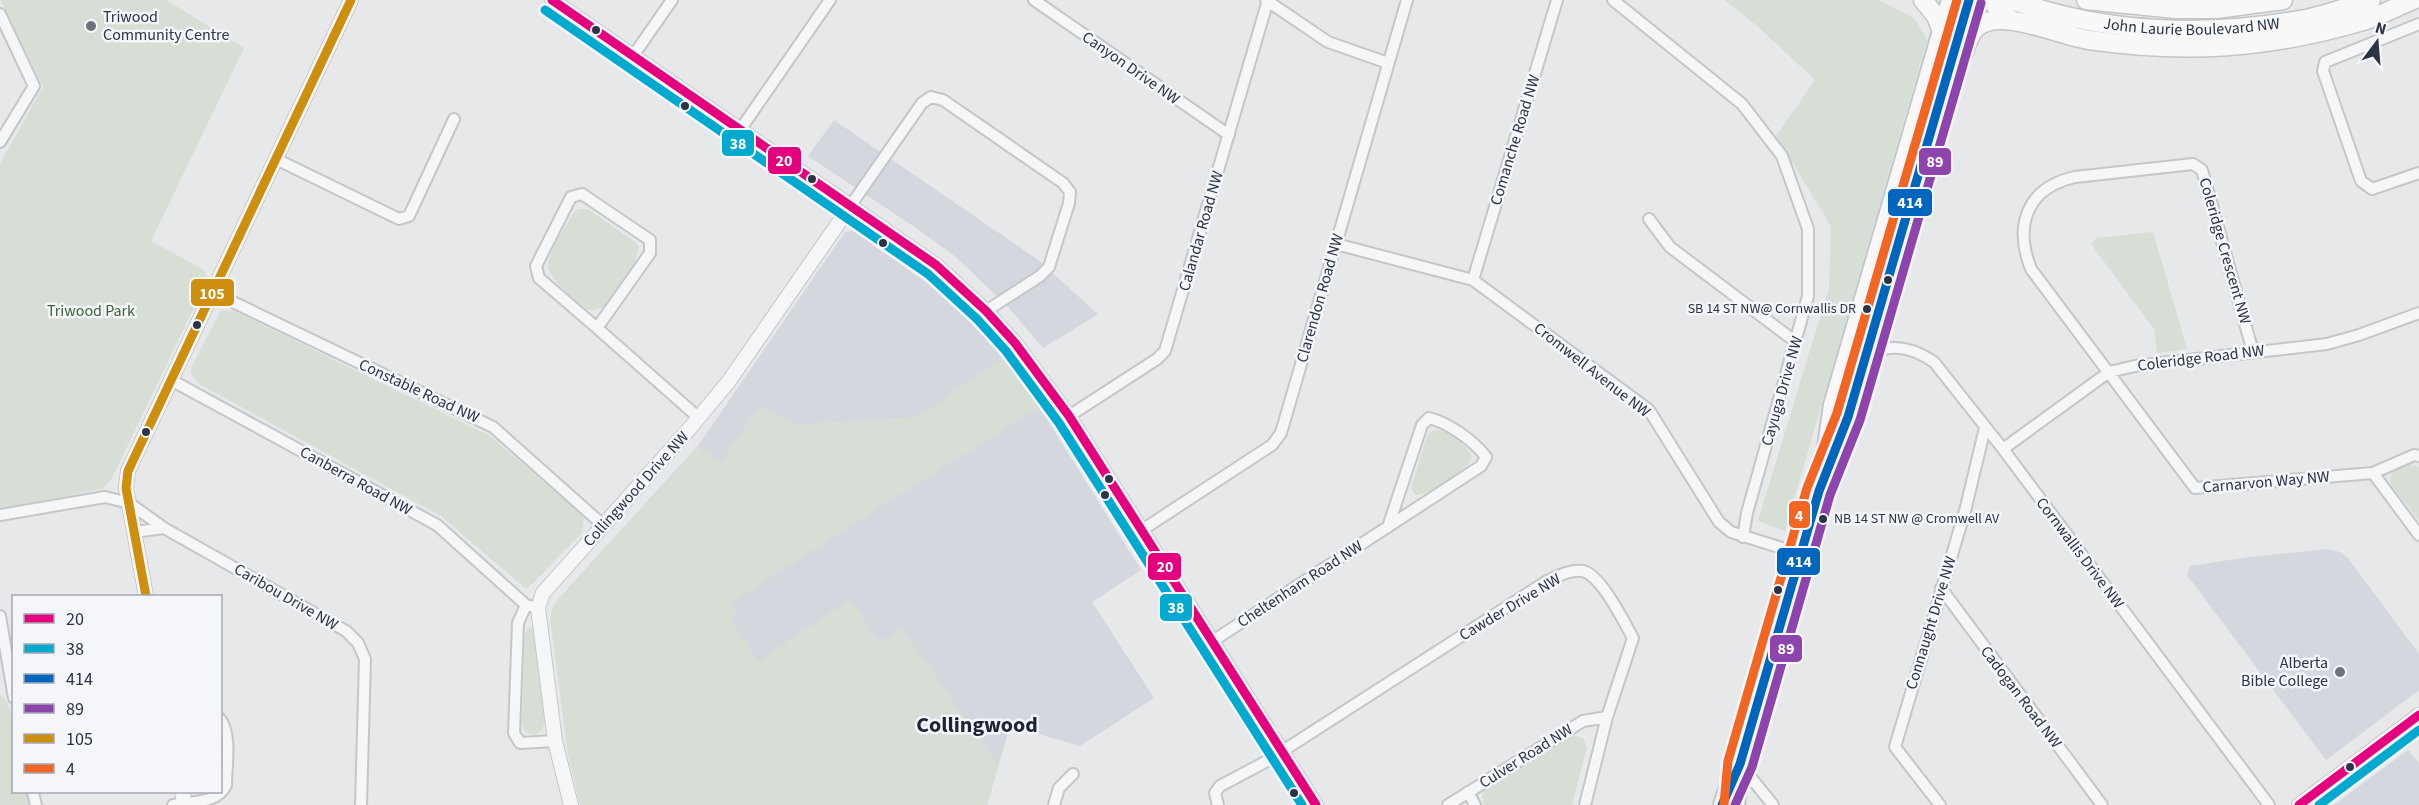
<svg xmlns="http://www.w3.org/2000/svg" width="2419" height="805" font-family="'Source Sans 3',sans-serif">
	<style>
		.built { fill: #d4d7dd }
		.green { fill: #d6ded6 }
		.lines { fill: none; stroke-linecap: round; stroke-linejoin: round }
		.minor-casing { stroke: #c4c6c8; stroke-width: 14 }
		.tertiary-casing { stroke: #c4c6c8; stroke-width: 16 }
		.secondary-casing { stroke: #c4c6c8; stroke-width: 20 }
		.primary-casing { stroke: #c2c5c8; stroke-width: 21 }
		.minor { stroke: #f5f6f7; stroke-width: 10 }
		.tertiary { stroke: #f5f6f7; stroke-width: 14 }
		.secondary { stroke: #f8f8f8; stroke-width: 16 }
		.primary { stroke: #f8f8f8; stroke-width: 18 }
		.bus-1-casing { stroke: #f4f6f9; stroke-width: 14 }
		.bus-2-casing { stroke: #f4f6f9; stroke-width: 14 }
		.bus-3-casing { stroke: #f4f6f9; stroke-width: 14 }
		.bus-4-casing { stroke: #f4f6f9; stroke-width: 14 }
		.bus-5-casing { stroke: #f4f6f9; stroke-width: 14 }
		.bus-6-casing { stroke: #f4f6f9; stroke-width: 14 }
		.bus-1 { stroke: #e5007d; stroke-width: 9 }
		.bus-2 { stroke: #00a9ce; stroke-width: 9 }
		.bus-3 { stroke: #0065bd; stroke-width: 9 }
		.bus-4 { stroke: #8e44ad; stroke-width: 9 }
		.bus-5 { stroke: #ce8f0e; stroke-width: 9 }
		.bus-6 { stroke: #f26522; stroke-width: 9 }
		.poi-dot { fill: #6c737f; stroke: #f4f6f9; stroke-width: 2 }
		.bus-dot { fill: #2b3445; stroke: #f4f6f9; stroke-width: 2 }
		.labels { text-anchor: middle; dominant-baseline: central; stroke-width: 5; stroke-linejoin: round; paint-order: stroke }
		.bus-label { font-size: 14px; fill: #2b3445; stroke: #f4f6f9; text-anchor: end }
		.poi-label { font-size: 16px; fill: #2b3445; stroke: #f4f6f9; text-anchor: start }
		.street-label { font-size: 16px; fill: #2b3445; stroke: #f4f6f9 }
		.park-label { font-size: 16px; fill: #3f6138; stroke: #f4f6f9 }
		.district-label { font-size: 22px; font-weight: bold; fill: #1d2536; stroke: #f4f6f9 }
		.line-badge { stroke: #f4f6f9; stroke-width: 2 }
		.badge-label { font-size: 16px; text-anchor: middle; font-weight: bold; fill: #fff }
	</style>
	<rect width="100%" height="100%" fill="#e6e8ea"/>
	<path class="built" d="M834 120 1037 259 1098 314 1043 348 1010 309 956 257 916 228 808 156Z
		M854 231 934 288 969 320 1002 357 1037 403 1141 570 1092 602 1154 698 1080 746 1010 726 987 805 589 565 697 447 845 232Z
		M2327 549 2340 552 2348 558 2419 654V690L2326 760 2187 575 2190 566 2249 557Z
		M2408 750 2419 763V805H2334Z"/>
	<path class="green" d="M0 0H166L244 48 151 241 202 269 210 280 200 295 117 468 112 478 102 489 2 509H0V164L43 87Z
		M1725 0H1879L1914 18 1927 40 1785 531 1758 521 1829 288 1831 226 1776 136 1815 80 1756 25Z
		M579 209H588L635 242 639 248 635 262 603 307C599 309 594 311 589 310 580 307 548 276 548 267 547 254 567 224 574 212Z
		M2153 232 2187 349 2157 353 2154 329 2091 244 2097 238Z
		M886 241C951 286 1008 340 1049 408L1047 416C1003 345 950 296 882 247Z
		M221 310 234 311 490 436 584 517 582 533 528 588H525L441 516 199 384 191 374V368Z
		M1002 357 1039 408 868 515 732 603 737 612 730 617 758 661 851 599 879 642 902 628 998 765 987 805H580L568 754 550 619 552 609 559 598 697 447 721 462 760 406 796 424 918 417Z
		M1433 430C1448 429 1467 444 1472 458 1465 473 1432 495 1415 495L1411 488 1427 436Z
		M2409 464 2419 467V521L2390 483 2392 471Z
		M530 627 534 631 545 721 542 730 534 735 525 732 522 725 525 633Z
		M0 695C20 706 14 770 14 792H27L29 805H0Z
		M1570 734 1583 738 1587 747 1572 805H1484L1482 796 1485 788Z"/>
	<g class="lines">
		<g class="minor-casing">
			<path id="minor" d="M1034 0 1229 135
				M1266 0 1328 42 1388 63
				M1613 0 1742 104 1782 156 1808 229V296L1747 513 1743 537
				M0 14 34 86 0 142
				M2419 24 2325 62 2323 71 2361 181 2372 189 2419 173
				M633 56 672 0
				M740 130 830 0
				M276 159 399 219 409 216 454 119
				M582 194 650 240V253L597 328 539 278 536 266 571 197Z
				M851 205 922 103 931 97 943 100 1063 183 1070 192 1069 203 1049 267 1040 276 986 311
				M1649 219 1670 247 1796 342
				M1336 244 1473 280 1649 410 1719 522 1731 532 1801 554
				M1473 280 1557 0
				M212 292 493 427 603 525
				M597 328 699 418
				M2253 352 2202 170 2193 164 2075 177C2026 188 2014 226 2031 269L2195 488 2373 473 2414 455 2419 456
				M1866 356C1890 342 1912 347 1934 362L2003 449 2269 805
				M171 380 437 525 526 605 538 608
				M1069 416 1157 359 1165 351 1268 0
				M2003 449 2109 372 2135 366 2327 344 2359 335 2419 313
				M2373 473 2419 535
				M0 515 105 497 129 503 164 528 346 631 358 643 365 659 361 805
				M1142 530 1272 445 1281 433 1407 0
				M134 532 164 528
				M1941 588 2102 805
				M526 605 518 623 514 733 520 743 555 741
				M0 616 14 698
				M1213 641 1225 633 1481 466 1486 457C1474 441 1449 423 1429 418L1422 425 1388 527
				M1740 764 1773 805
				M33 792 36 805
				M1468 792 1475 805
				M173 805C190 802 219 803 226 785 226 766 232 734 220 719
				M1054 805 1059 788 1073 774
				M1218 805 1215 793 1220 786 1267 761 1547 581C1558 576 1571 569 1583 571 1601 575 1624 622 1633 638L1607 717 1585 805
				M1448 805 1583 721 1607 717
				M1940 805 1895 747 1965 511 1985 428"/>
		</g>
		<g class="tertiary-casing">
			<path id="tertiary" d="M552 0 936 265 986 311 1015 343 1069 416 1316 805
				M146 596 126 488 128 471 351 0
				M182 792 185 805
				M571 805 555 741 538 608 543 593 690 428 729 381 851 205
				M2299 805 2419 715"/>
		</g>
		<g class="secondary-casing">
			<path id="secondary" d="M1945 83 1969 0
				M1824 461 1832 405 1950 0
				M1722 805 1727 790 1740 764 1819 491 1848 417 1926 145
				M1736 805 1740 771"/>
		</g>
		<g class="primary-casing">
			<g id="primary">
				<path d="M1923 0 1936 16 1941 29"/>
				<path d="M1968 0V1"/>
				<path d="M1990 0 2009 18"/>
				<path id="s1" d="M2012 0C2106 34 2208 37 2305 19 2327 15 2349 6 2371 0"/>
				<path d="M2086 0 2176 9H2216L2283 0"/>
				<path d="M1923 158C1931 140 1940 122 1947 104 1954 86 1964 39 1976 28 2000 6 2059 36 2089 40 2187 54 2267 49 2363 21 2380 16 2396 7 2413 0"/>
			</g>
		</g>
		<use href="#minor" class="minor"/>
		<use href="#tertiary" class="tertiary"/>
		<use href="#secondary" class="secondary"/>
		<use href="#primary" class="primary"/>
		<g class="bus-1-casing">
			<path id="bus-1" d="M552 0 936 265 986 311 1015 343 1069 416 1316 805
				M2299 805 2419 715"/>
		</g>
		<g class="bus-2-casing">
			<path id="bus-2" d="M545 10 928 274 977 319 1006 351 1059 423 1302 805
				M2319 805 2419 730"/>
		</g>
		<g class="bus-3-casing">
			<path id="bus-3" d="M1722 805 1740 764 1819 491 1848 417 1969 0"/>
		</g>
		<g class="bus-4-casing">
			<path id="bus-4" d="M1735 805 1752 767 1830 495 1860 420 1981 3"/>
		</g>
		<g class="bus-5-casing">
			<path id="bus-5" d="M146 596 126 488 128 471 351 0"/>
		</g>
		<g class="bus-6-casing">
			<path id="bus-6" d="M1724 804 1728 761 1807 488 1837 413 1957 0"/>
		</g>
		<use href="#bus-1" class="bus-1"/>
		<use href="#bus-2" class="bus-2"/>
		<use href="#bus-3" class="bus-3"/>
		<use href="#bus-4" class="bus-4"/>
		<use href="#bus-5" class="bus-5"/>
		<use href="#bus-6" class="bus-6"/>
	</g>
	<g class="poi-dot">
		<circle cx="91" cy="26" r="6"/>
		<circle cx="2340" cy="672" r="6"/>
	</g>
	<g class="bus-dot">
		<circle cx="596" cy="30" r="5"/>
		<circle cx="685" cy="106" r="5"/>
		<circle cx="812" cy="179" r="5"/>
		<circle cx="883" cy="243" r="5"/>
		<circle cx="1888" cy="280" r="5"/>
		<circle cx="1867" cy="309" r="5"/>
		<circle cx="197" cy="325" r="5"/>
		<circle cx="146" cy="432" r="5"/>
		<circle cx="1109" cy="479" r="5"/>
		<circle cx="1105" cy="495" r="5"/>
		<circle cx="1823" cy="519" r="5"/>
		<circle cx="1778" cy="590" r="5"/>
		<circle cx="2350" cy="767" r="5"/>
		<circle cx="1294" cy="793" r="5"/>
	</g>
	<g class="labels">
		<g class="bus-label">
			<text x="1856" y="309">SB 14 ST NW@ Cornwallis DR</text>
			<text x="1834" y="519" text-anchor="start">NB 14 ST NW @ Cromwell AV</text>
		</g>
		<g class="poi-label">
			<text x="103" y="17">Triwood<tspan x="103" dy="18">Community Centre</tspan></text>
			<text x="2328" y="663" text-anchor="end">Alberta<tspan x="2328" dy="18">Bible College</tspan></text>
		</g>
		<g class="street-label">
			<text stroke="none"><textPath href="#s1" startOffset="183">John Laurie Boulevard NW</textPath></text>
			<text transform="translate(1131 68) rotate(35)">Canyon Drive NW</text>
			<text transform="translate(1515 140) rotate(-73)">Comanche Road NW</text>
			<text transform="translate(1201 231) rotate(-74)">Calandar Road NW</text>
			<text transform="translate(2225 251) rotate(74)">Coleridge Crescent NW</text>
			<text transform="translate(1320 298) rotate(-74)">Clarendon Road NW</text>
			<text transform="translate(2201 358) rotate(-7)">Coleridge Road NW</text>
			<text transform="translate(1592 370) rotate(38)">Cromwell Avenue NW</text>
			<text transform="translate(419 391) rotate(25)">Constable Road NW</text>
			<text transform="translate(1782 391) rotate(-74)">Cayuga Drive NW</text>
			<text transform="translate(356 481) rotate(29)">Canberra Road NW</text>
			<text transform="translate(2266 482) rotate(-5)">Carnarvon Way NW</text>
			<text transform="translate(636 489) rotate(-48)">Collingwood Drive NW</text>
			<text transform="translate(2080 553) rotate(53)">Cornwallis Drive NW</text>
			<text transform="translate(1300 584) rotate(-33)">Cheltenham Road NW</text>
			<text transform="translate(286 597) rotate(30)">Caribou Drive NW</text>
			<text transform="translate(1510 607) rotate(-31)">Cawder Drive NW</text>
			<text transform="translate(1931 623) rotate(-73)">Connaught Drive NW</text>
			<text transform="translate(2021 697) rotate(53)">Cadogan Road NW</text>
			<text transform="translate(1526 756) rotate(-32)">Culver Road NW</text>
		</g>
		<g class="park-label">
			<text x="91" y="311">Triwood Park</text>
		</g>
		<g class="district-label">
			<text x="977" y="725">Collingwood</text>
		</g>
	</g>
	<g class="line-badge">
		<rect x="721" y="129" width="34" height="28" rx="6" fill="#00a9ce"/>
		<rect x="767" y="146" width="35" height="29" rx="6" fill="#e5007d"/>
		<rect x="1918" y="147" width="34" height="29" rx="6" fill="#8e44ad"/>
		<rect x="1887" y="188" width="46" height="29" rx="6" fill="#0065bd"/>
		<rect x="190" y="278" width="45" height="29" rx="6" fill="#ce8f0e"/>
		<rect x="1788" y="500" width="23" height="29" rx="6" fill="#f26522"/>
		<rect x="1776" y="547" width="45" height="29" rx="6" fill="#0065bd"/>
		<rect x="1147" y="552" width="35" height="29" rx="6" fill="#e5007d"/>
		<rect x="1159" y="593" width="34" height="29" rx="6" fill="#00a9ce"/>
		<rect x="1769" y="634" width="34" height="29" rx="6" fill="#8e44ad"/>
	</g>
	<g class="badge-label">
		<text x="738" y="149">38</text>
		<text x="784" y="166">20</text>
		<text x="1935" y="167">89</text>
		<text x="1910" y="208">414</text>
		<text x="212" y="299">105</text>
		<text x="1799" y="521">4</text>
		<text x="1799" y="567">414</text>
		<text x="1165" y="572">20</text>
		<text x="1176" y="613">38</text>
		<text x="1786" y="654">89</text>
	</g>
	<rect x="12" y="595" width="210" height="198" fill="#f4f6f9" stroke="#a4a8b1" stroke-width="1.5"/>
	<rect x="24" y="614" width="30" height="9" fill="#e5007d" stroke="#a4a8b1" stroke-width="1.5"/>
	<text x="66" y="625" font-size="18" fill="#2b3445">20</text>
	<rect x="24" y="644" width="30" height="9" fill="#00a9ce" stroke="#a4a8b1" stroke-width="1.5"/>
	<text x="66" y="655" font-size="18" fill="#2b3445">38</text>
	<rect x="24" y="674" width="30" height="9" fill="#0065bd" stroke="#a4a8b1" stroke-width="1.5"/>
	<text x="66" y="685" font-size="18" fill="#2b3445">414</text>
	<rect x="24" y="704" width="30" height="9" fill="#8e44ad" stroke="#a4a8b1" stroke-width="1.5"/>
	<text x="66" y="715" font-size="18" fill="#2b3445">89</text>
	<rect x="24" y="734" width="30" height="9" fill="#ce8f0e" stroke="#a4a8b1" stroke-width="1.5"/>
	<text x="66" y="745" font-size="18" fill="#2b3445">105</text>
	<rect x="24" y="764" width="30" height="9" fill="#f26522" stroke="#a4a8b1" stroke-width="1.5"/>
	<text x="66" y="775" font-size="18" fill="#2b3445">4</text>
	<g transform="translate(2377 42) rotate(16)" stroke="#f4f6f9" stroke-width="4.5" paint-order="stroke">
	<path d="M0-4.5L10 22L0 15L-10 22Z" fill="#2b3445"/>
	<text y="-9" font-size="16" font-weight="bold" text-anchor="middle" fill="#2b3445">N</text>
	</g>
</svg>
